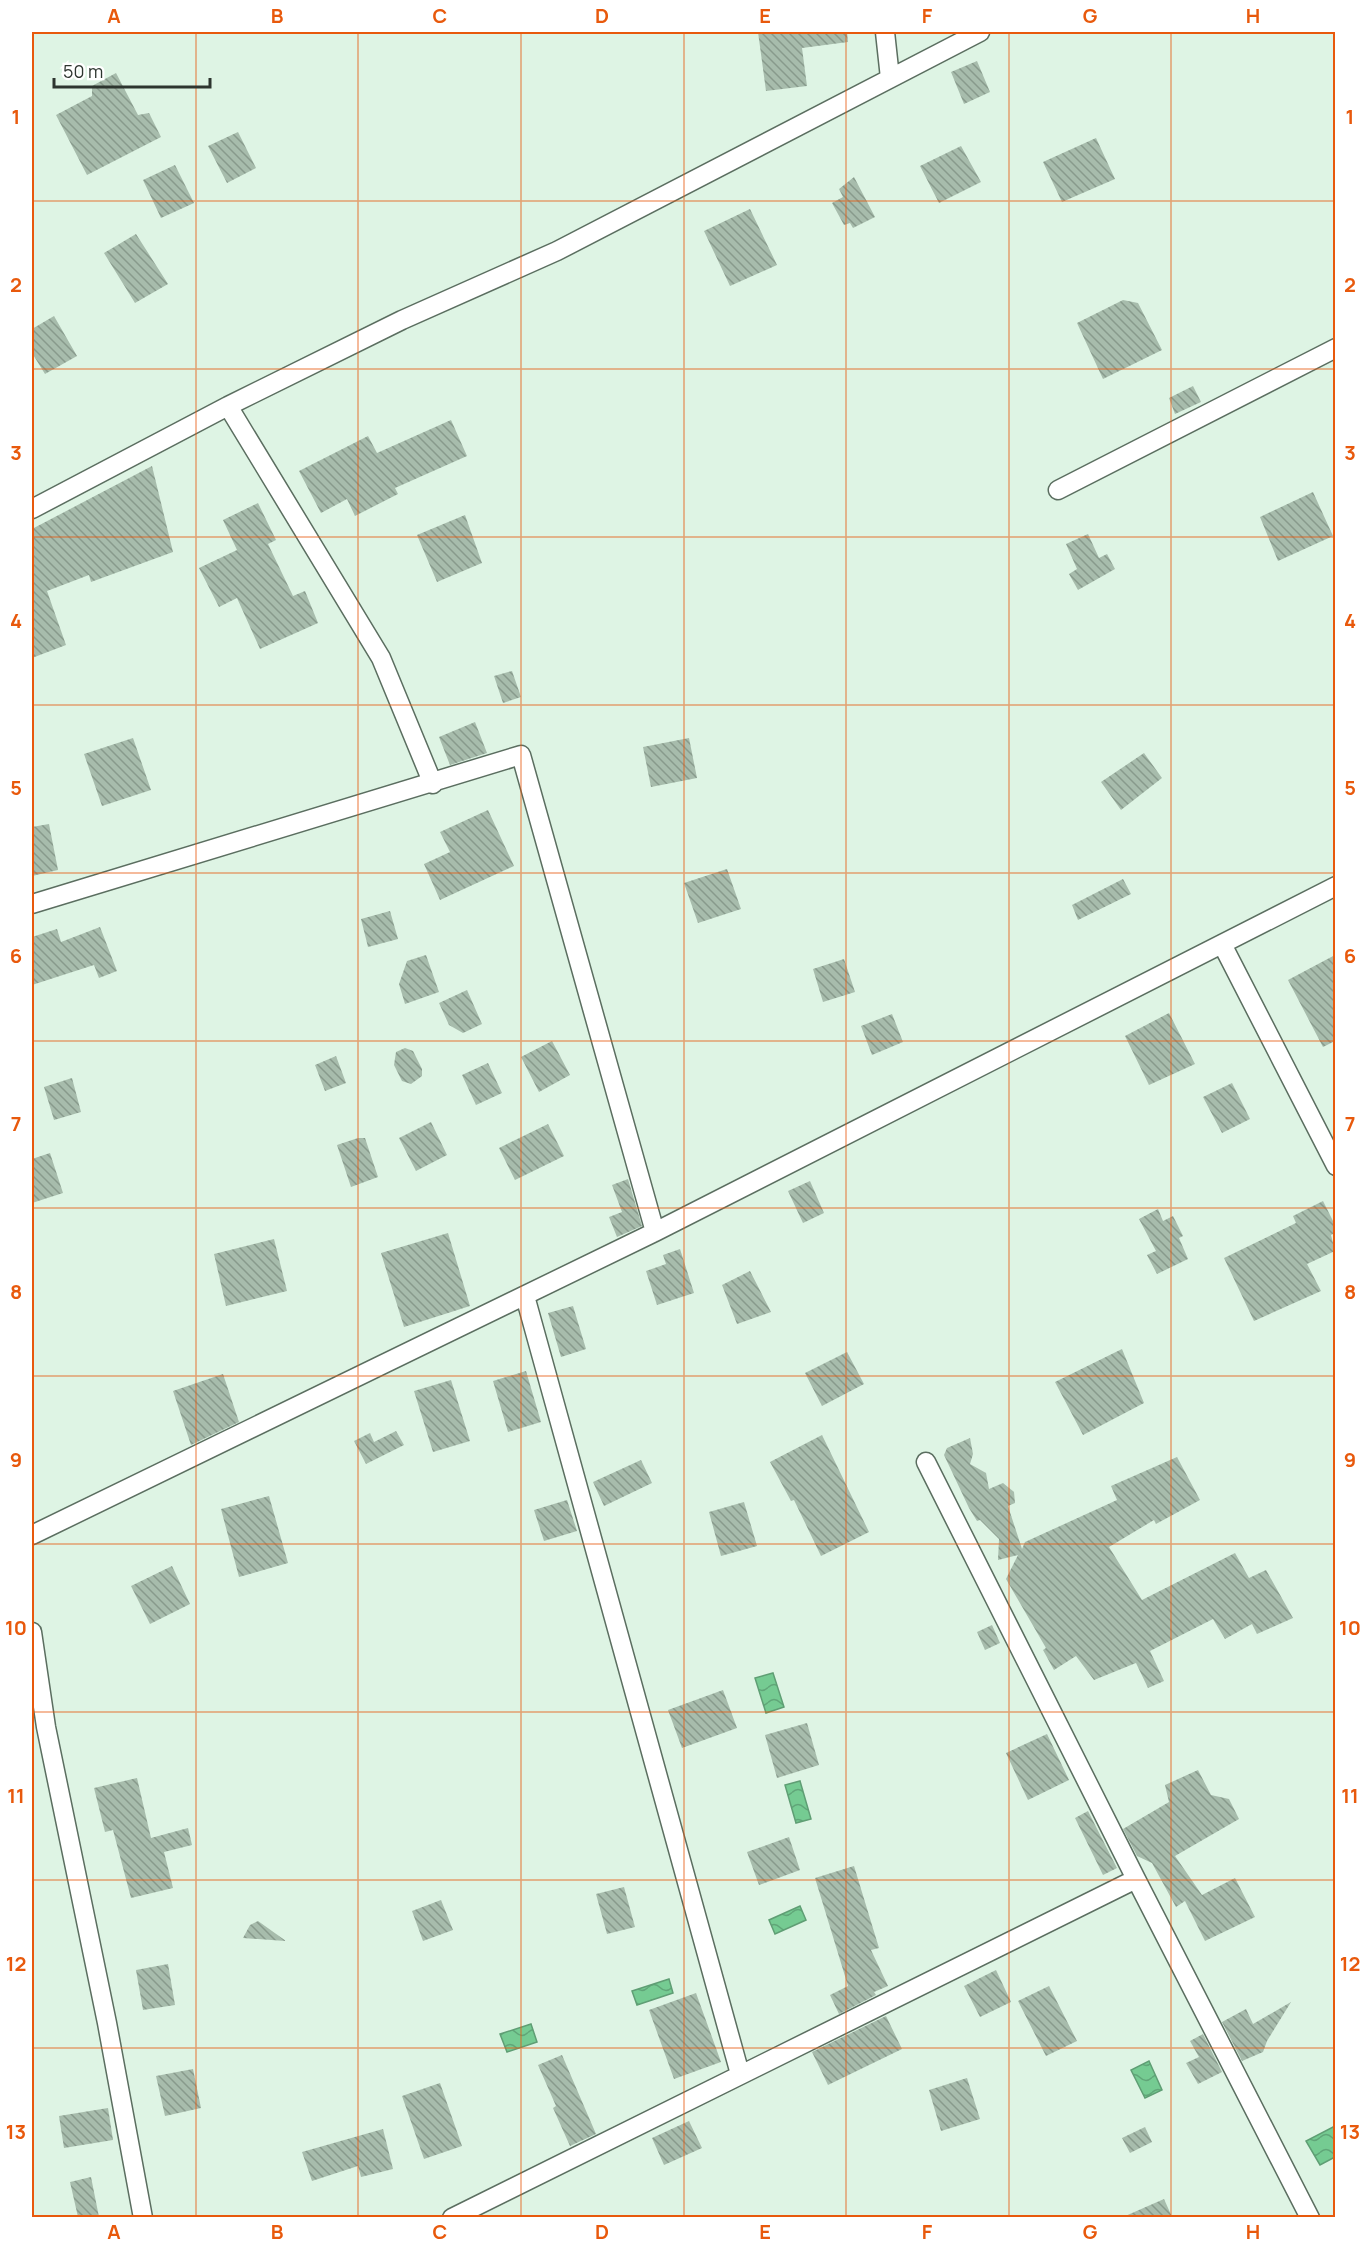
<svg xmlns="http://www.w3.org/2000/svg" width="1367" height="2249" font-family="Manrope,sans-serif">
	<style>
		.water { fill: url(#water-waves); stroke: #5f9e74; stroke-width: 1.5 }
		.building { fill: url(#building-back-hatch) }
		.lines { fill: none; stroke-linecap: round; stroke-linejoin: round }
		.street-casing { stroke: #5b6e60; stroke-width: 21 }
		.street { stroke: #fff; stroke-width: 18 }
		.grid { fill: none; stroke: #e8590c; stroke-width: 1.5; stroke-opacity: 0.55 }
		.neatline { fill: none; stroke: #e8590c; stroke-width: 2 }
		.grid-label { font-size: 20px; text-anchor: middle; font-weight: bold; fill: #e8590c }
	</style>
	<defs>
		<pattern id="water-waves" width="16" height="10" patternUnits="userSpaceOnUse" patternTransform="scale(1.5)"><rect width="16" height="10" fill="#75cb92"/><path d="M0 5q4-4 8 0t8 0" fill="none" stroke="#60a678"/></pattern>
		<pattern id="building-back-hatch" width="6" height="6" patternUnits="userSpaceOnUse" patternTransform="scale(1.5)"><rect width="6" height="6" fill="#a7bcac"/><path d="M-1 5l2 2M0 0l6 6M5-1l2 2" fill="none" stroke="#889a8c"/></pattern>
	</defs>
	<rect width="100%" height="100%" fill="#def4e4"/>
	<path class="water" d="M773 1673 784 1707 766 1713 755 1678Z
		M800 1781 811 1819 796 1823 785 1785Z
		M800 1906 806 1920 775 1934 769 1920Z
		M669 1979 673 1993 637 2005 632 1991Z
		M531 2024 537 2042 507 2052 500 2034Z
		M1149 2061 1162 2090 1145 2098 1131 2070Z
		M1335 2126V2157L1320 2165 1306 2141Z"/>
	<path class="building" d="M758 32H847L848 42 802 48 807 86 766 91Z
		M977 61 990 92 964 104 951 72Z
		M116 73 138 115 149 113 161 137 87 175 56 115 92 96V86Z
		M238 132 256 168 227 183 208 146Z
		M1096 138 1115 179 1062 202 1043 162Z
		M961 146 981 182 939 203 920 166Z
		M175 165 194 203 161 218 143 180Z
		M854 177 875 217 853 228 850 223 844 225 832 203 843 197 839 189Z
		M750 209 777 265 730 286 704 231Z
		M136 234 168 284 135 303 104 253Z
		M1123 300 1138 303 1162 350 1103 379 1077 323Z
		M54 316 77 356 45 374 32 353V329Z
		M1193 386 1201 402 1175 414 1169 398Z
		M451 420 467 456 395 488 398 494 355 516 347 499 321 513 299 471 368 436 377 453Z
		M152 466 173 552 91 582 89 575 47 591 66 645 32 658V529Z
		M1313 492 1333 536 1278 561 1260 517Z
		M258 503 276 540 268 544 293 596 305 591 318 623 260 649 237 598 219 607 199 568 237 550 223 520Z
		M465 515 482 563 437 582 417 535Z
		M1088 534 1099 558 1107 554 1115 569 1078 590 1069 574 1077 569 1066 544Z
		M512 671 521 697 503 703 494 676Z
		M475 722 487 753 450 765 439 737Z
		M133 738 151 790 102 806 84 754Z
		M689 738 697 778 651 787 643 747Z
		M1144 753 1162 778 1121 810 1101 782Z
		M488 810 514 866 440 900 424 864 450 852 440 832Z
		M49 824 58 870 32 876V827Z
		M727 869 741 909 698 923 684 883Z
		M1123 879 1131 894 1078 920 1072 905Z
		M390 911 398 939 368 947 361 919Z
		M100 927 117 971 99 978 94 965 32 985V937L57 929 61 942Z
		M426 955 439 992 405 1004 399 984 407 961Z
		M1335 955V1041L1323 1047 1288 980Z
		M844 959 855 992 823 1002 813 969Z
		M467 990 482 1024 463 1033 449 1025 439 1003Z
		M1169 1013 1195 1064 1149 1085 1125 1036Z
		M892 1014 903 1042 872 1055 861 1026Z
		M552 1041 570 1075 539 1092 521 1057Z
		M405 1048 413 1051 422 1069V1076L411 1084 402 1081 394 1065 396 1052Z
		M336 1056 346 1083 325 1091 315 1065Z
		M488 1063 502 1093 476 1105 462 1075Z
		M72 1078 81 1112 54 1120 44 1087Z
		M1232 1083 1250 1119 1222 1133 1203 1097Z
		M431 1122 447 1155 416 1171 399 1138Z
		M548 1124 564 1156 515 1180 499 1148Z
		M358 1138H365L378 1177 351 1187 337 1145Z
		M50 1153 63 1193 32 1203V1159Z
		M628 1179 642 1226 617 1237 609 1217 622 1212 612 1185Z
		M810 1181 824 1213 803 1223 788 1191Z
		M1323 1201 1335 1225V1233L1331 1235 1335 1251 1307 1264 1321 1291 1254 1321 1224 1258 1296 1223 1293 1216Z
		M1158 1209 1163 1221 1173 1216 1183 1236 1179 1238 1188 1259 1157 1274 1147 1255 1156 1251 1139 1219Z
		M448 1233 470 1306 404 1327 381 1253Z
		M274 1239 287 1291 226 1306 214 1254Z
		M680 1249 694 1293 657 1305 646 1271 666 1264 663 1255Z
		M750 1271 771 1312 737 1324 722 1285Z
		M573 1306 586 1349 561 1357 548 1313Z
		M1122 1349 1144 1403 1083 1435 1055 1382Z
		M847 1352 864 1384 822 1406 805 1373Z
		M526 1371 541 1422 508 1432 493 1381Z
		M223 1374 239 1422 191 1445 173 1391Z
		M451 1380 470 1441 433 1452 414 1391Z
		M396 1431 404 1445 366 1464 354 1441 370 1433 374 1442Z
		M822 1435 869 1532 821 1556 794 1500 791 1501 770 1462Z
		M970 1438 973 1454 970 1464 986 1473 989 1489 1003 1483 1014 1492 1015 1503 1008 1506 1022 1549 1025 1542 1117 1500 1111 1486 1177 1457 1200 1500 1156 1524 1154 1520 1109 1547 1142 1600 1235 1553 1249 1578 1266 1570 1293 1618 1257 1634 1252 1624 1225 1639 1213 1619 1150 1651 1164 1681 1148 1688 1136 1663 1094 1680 1076 1656 1054 1670 1043 1650 1046 1648 1006 1579 1018 1555 998 1560 999 1539 980 1520 977 1521 969 1508 944 1455 947 1448Z
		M641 1460 652 1483 604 1506 593 1482Z
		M269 1496 288 1563 239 1577 221 1509Z
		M567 1500 577 1531 544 1541 534 1510Z
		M744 1502 757 1546 721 1556 709 1512Z
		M172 1566 190 1604 150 1624 131 1586Z
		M992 1625 1000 1643 985 1650 977 1632Z
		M723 1690 737 1728 682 1748 668 1710Z
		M807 1723 819 1765 777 1778 765 1735Z
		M1047 1734 1069 1780 1028 1800 1006 1753Z
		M1198 1770 1211 1795 1229 1799 1239 1819 1175 1856 1202 1895 1235 1878 1255 1917 1205 1941 1185 1901 1176 1907 1152 1863 1137 1856 1123 1829 1169 1802 1165 1785Z
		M137 1778 151 1838 188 1828 192 1845 164 1852 173 1888 131 1898 113 1830 105 1832 94 1788Z
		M1088 1811 1117 1868 1103 1875 1075 1818Z
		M789 1837 800 1870 759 1885 747 1852Z
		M854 1866 879 1948 871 1950 888 1986 874 1992 876 1995 839 2014 830 1995 848 1986 815 1878Z
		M624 1887 635 1927 607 1934 596 1894Z
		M441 1900 453 1930 423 1941 412 1911Z
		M258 1921 286 1941 243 1938 250 1925Z
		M168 1964 175 2005 143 2010 136 1970Z
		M996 1970 1011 2002 980 2017 964 1986Z
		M1049 1986 1077 2041 1046 2056 1018 2001Z
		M696 1993 721 2062 674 2079 649 2010Z
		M1291 2002 1267 2041 1263 2052 1242 2061 1222 2022 1246 2009 1253 2024Z
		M886 2016 902 2049 828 2085 812 2052Z
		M1203 2034 1222 2072 1198 2084 1186 2063 1199 2057 1190 2041Z
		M562 2055 596 2134 570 2146 553 2108 556 2106 538 2065Z
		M193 2069 201 2108 165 2116 156 2076Z
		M967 2078 980 2119 941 2131 929 2090Z
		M440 2083 462 2146 424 2159 402 2096Z
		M108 2108 113 2140 64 2148 59 2116Z
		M689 2121 702 2148 664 2165 652 2138Z
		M1145 2127 1152 2142 1130 2153 1122 2138Z
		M383 2129 393 2169 361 2177 358 2166 312 2181 302 2152Z
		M91 2177 99 2217H78L70 2182Z
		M1164 2199 1172 2217H1123Z"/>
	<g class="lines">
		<g class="street-casing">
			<path id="street" d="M885 32 890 78
				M228 406 381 658 433 784
				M1058 490 1336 348
				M32 509 228 406 402 320 557 251 980 32
				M32 904 521 755 655 1232
				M1222 944 1336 1166
				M525 1296 740 2074
				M926 1462 1136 1879 1310 2218
				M32 1535 655 1232 1336 886
				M32 1632 46 1727 107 2023 143 2218
				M452 2218 1136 1879"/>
		</g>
		<use href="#street" class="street"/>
	</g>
	<path class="grid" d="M196 32V2218M358 32V2218M521 32V2218M684 32V2218M846 32V2218M1009 32V2218M1171 32V2218M32 201H1336M32 369H1336M32 537H1336M32 705H1336M32 873H1336M32 1041H1336M32 1208H1336M32 1376H1336M32 1544H1336M32 1712H1336M32 1880H1336M32 2048H1336"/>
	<rect width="1367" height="2249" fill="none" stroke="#ffffff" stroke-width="66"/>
	<path d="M54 78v9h156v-9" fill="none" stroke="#2d352f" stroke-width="3"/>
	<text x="63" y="78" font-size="18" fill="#2d352f" stroke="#ffffff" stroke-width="4.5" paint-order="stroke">50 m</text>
	<rect x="33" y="33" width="1301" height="2183" class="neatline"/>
	<g class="grid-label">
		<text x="114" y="23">A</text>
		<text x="277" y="23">B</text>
		<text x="440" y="23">C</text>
		<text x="602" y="23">D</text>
		<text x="765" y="23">E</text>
		<text x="927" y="23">F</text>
		<text x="1090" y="23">G</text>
		<text x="1253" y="23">H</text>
		<text x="16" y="124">1</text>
		<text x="1350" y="124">1</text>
		<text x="16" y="292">2</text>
		<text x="1350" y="292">2</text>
		<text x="16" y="460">3</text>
		<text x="1350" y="460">3</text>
		<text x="16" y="628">4</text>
		<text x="1350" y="628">4</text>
		<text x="16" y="795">5</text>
		<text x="1350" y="795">5</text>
		<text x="16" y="963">6</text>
		<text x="1350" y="963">6</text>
		<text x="16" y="1131">7</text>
		<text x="1350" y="1131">7</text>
		<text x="16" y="1299">8</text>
		<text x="1350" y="1299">8</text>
		<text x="16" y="1467">9</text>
		<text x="1350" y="1467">9</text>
		<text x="16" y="1635">10</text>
		<text x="1350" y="1635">10</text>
		<text x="16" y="1803">11</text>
		<text x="1350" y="1803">11</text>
		<text x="16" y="1971">12</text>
		<text x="1350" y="1971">12</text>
		<text x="16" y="2139">13</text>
		<text x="1350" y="2139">13</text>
		<text x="114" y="2239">A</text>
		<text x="277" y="2239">B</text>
		<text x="440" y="2239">C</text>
		<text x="602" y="2239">D</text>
		<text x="765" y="2239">E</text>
		<text x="927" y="2239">F</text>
		<text x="1090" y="2239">G</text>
		<text x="1253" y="2239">H</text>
	</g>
</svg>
